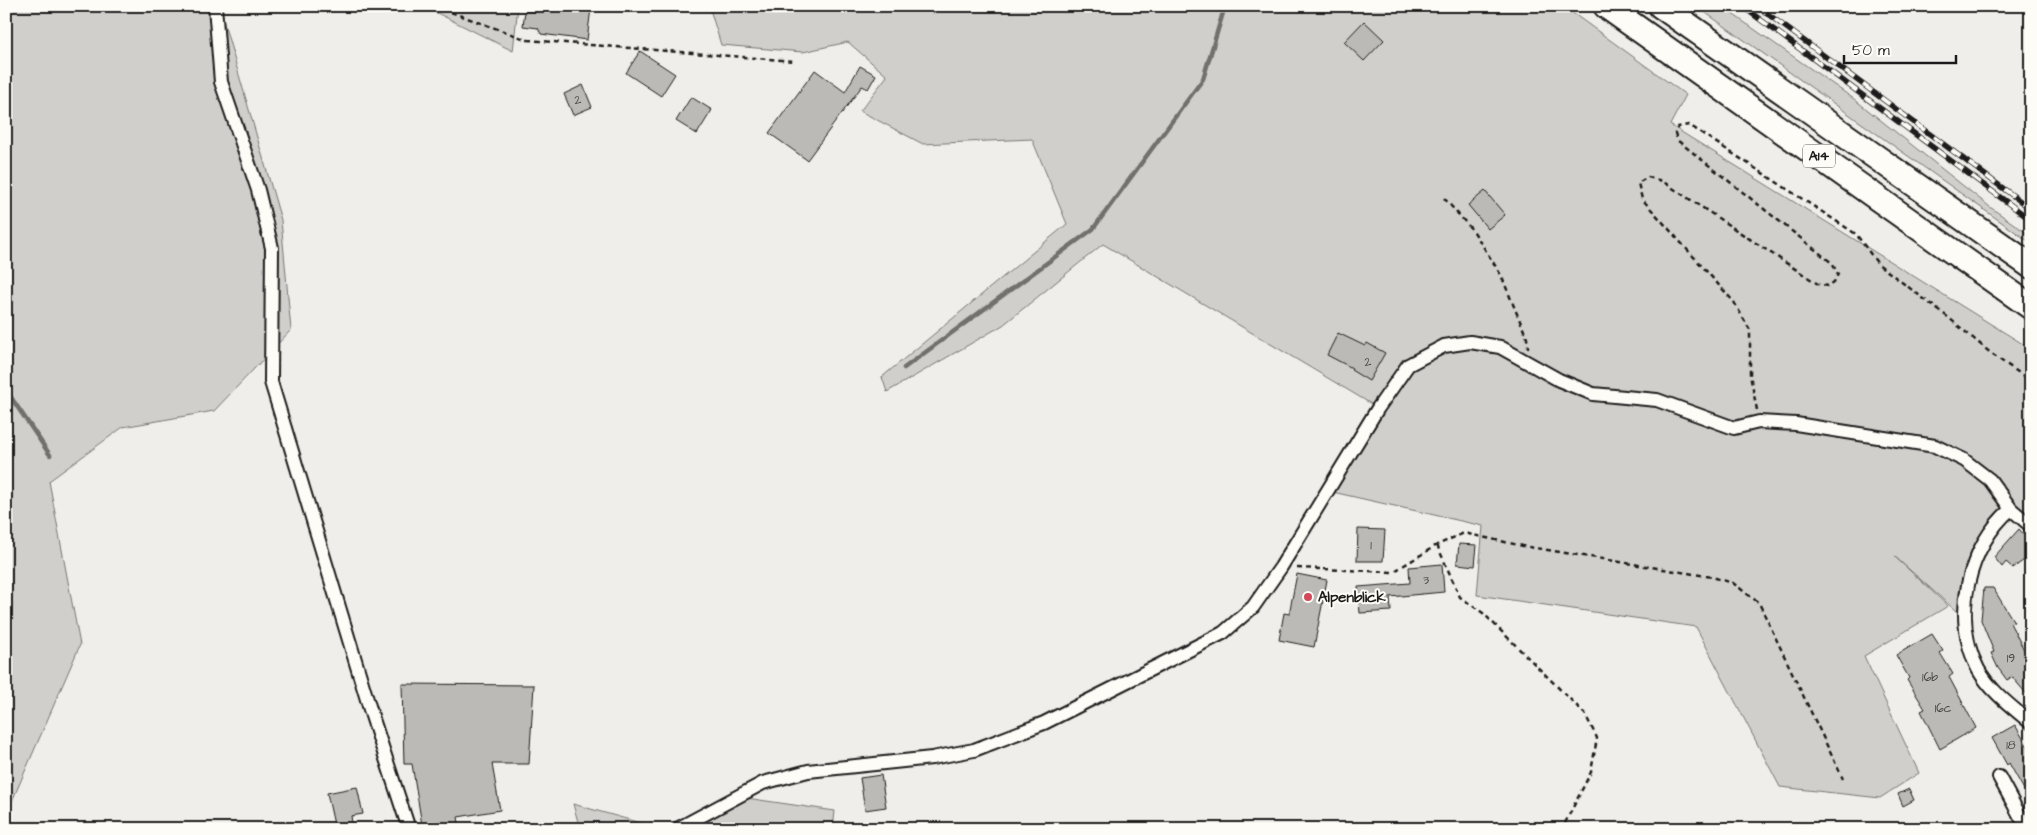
<svg xmlns="http://www.w3.org/2000/svg" width="2037" height="835" font-family="'Architects Daughter',sans-serif">
	<style>
		.green { fill: #d0cfcc; stroke: #767674 }
		.lines { fill: none; stroke-linecap: round; stroke-linejoin: round }
		.stream { stroke: #706f6d; stroke-width: 4.5 }
		.building { fill: #bbbab6; stroke: #1c1c1c }
		.minor-casing { stroke: #1c1c1c; stroke-width: 16 }
		.motorway-casing { stroke: #1c1c1c; stroke-width: 28 }
		.path { stroke: #1c1c1c; stroke-width: 2.5; stroke-dasharray: 5 4; stroke-linecap: butt }
		.minor { stroke: #fdfcf7; stroke-width: 12 }
		.motorway { stroke: #fdfcf7; stroke-width: 24 }
		.rail-casing { stroke: #1c1c1c; stroke-width: 5.5 }
		.rail { stroke: #fdfcf7; stroke-width: 4; stroke-dasharray: 11; stroke-linecap: butt }
		.poi-dot { fill: #d1495b; stroke: #fdfcf7; stroke-width: 2 }
		.labels { text-anchor: middle; dominant-baseline: central; stroke-width: 4; stroke-linejoin: round; paint-order: stroke }
		.number-label { font-size: 12px; fill: #444442 }
		.shield { fill: #fdfcf7; stroke: #605f5e; stroke-width: 1 }
		.shield-label { font-size: 14px; font-weight: bold; fill: #1c1c1c }
		.poi-label { font-size: 15px; font-weight: bold; fill: #1c1c1c; stroke: #fdfcf7; text-anchor: start }
	</style>
	<rect width="100%" height="100%" fill="#f0eeea"/>
	<filter id="ink" filterUnits="userSpaceOnUse"><feTurbulence type="fractalNoise" baseFrequency=".02" numOctaves="2"/><feDisplacementMap in="SourceGraphic" scale="10" xChannelSelector="R" yChannelSelector="G"/><feConvolveMatrix kernelMatrix="1 2 1 2 8 2 1 2 1" color-interpolation-filters="sRGB"/></filter>
	<g filter="url(#ink)">
		<path class="green" d="M6 6H219L281 220 291 330 214 411 123 427 49 481 80 645 6 815Z
			M423 6H518L513 51Z
			M709 6H1563L1686 95 1670 125 2031 349V526L2011 509 1981 546 1965 619 1894 556 1948 606 1864 656 1919 773 1880 798 1780 787 1696 627 1477 595 1483 526 1328 491 1378 408 1103 244 1003 325 887 392 882 377 1067 224 1032 139 923 144 860 111 887 76 848 42 803 52 721 45Z
			M1696 6H1721L1854 99 1990 207 2031 236V243Z
			M739 797 835 811 833 829H677Z
			M573 804 662 829H580Z"/>
		<g class="lines">
			<path class="stream" d="M904 368 1093 229 1203 79 1225 6
				M6 390 50 455"/>
		</g>
		<path class="building" d="M536 6 591 8 587 40 541 34 538 28 523 26 525 11 536 12Z
			M1364 21 1384 40 1364 61 1344 42Z
			M640 51 675 74 661 96 626 73Z
			M860 66 876 75 868 89 862 86 807 160 769 133 815 70 845 92Z
			M583 85 592 107 573 115 564 94Z
			M691 97 712 110 697 134 676 121Z
			M1485 191 1505 215 1488 229 1468 205Z
			M1338 333 1365 346 1367 343 1385 353 1369 381 1351 370 1352 368 1327 355Z
			M1358 529 1385 530 1383 561H1357Z
			M2019 529 2031 543V555L2013 568 2006 562 2002 567 1994 557Z
			M1459 544 1477 545 1475 566 1457 564Z
			M1442 564 1444 592 1390 597 1391 611 1360 613 1358 587 1410 583 1409 567Z
			M1297 574 1327 580 1314 647 1279 640 1284 613 1289 614Z
			M1984 588H1993L2014 622 2010 623 2031 663V699L2012 677 2007 680 1998 668 1991 653 1994 652 1981 620Z
			M1932 634 1943 651 1940 653 1953 674 1949 677 1976 728 1940 749 1921 711 1925 709 1907 680 1909 678 1896 655Z
			M402 684 534 685 529 764H492L500 810 458 817 460 829H442L441 821 422 825 412 764H404Z
			M2015 725 2031 752V802L2009 763 2007 765 1992 738Z
			M881 775 886 807 865 810 860 778Z
			M357 787 363 814 351 816 353 829H335L327 793Z
			M1909 789 1914 800 1903 806 1898 794Z"/>
		<g class="lines">
			<g class="minor-casing">
				<path id="minor" d="M215 6 221 82 258 190 272 248 271 382 372 716 409 829
					M2011 509C1968 546 1951 617 1978 669 1990 691 2012 707 2031 723
					M1999 777 2027 829
					M677 829 763 783 808 771 932 758 974 750 1044 723 1223 633 1253 607 1281 567 1378 408 1408 365 1444 346 1470 342 1500 347 1559 380 1593 394 1657 400 1734 428 1759 422 1796 424 1935 446 1964 460 1990 480 2011 509 2031 526"/>
			</g>
			<g class="motorway-casing">
				<path id="motorway" d="M1606 6 2031 307
					M1661 6 2031 266"/>
			</g>
			<path class="path" d="M434 6 528 40 794 61
				M1444 198 1474 232 1501 275 1527 338 1528 348
				M1757 410 1750 375V330L1734 302 1642 199 1638 183 1648 177 1662 181 1818 284 1828 286 1834 282 1838 274 1832 263 1677 140 1675 133 1678 127 1689 125 1856 234 1878 264 1949 318 1993 355 2031 381
				M1437 545 1460 597 1483 613 1585 714 1597 738 1591 772 1562 829
				M1297 568 1393 572 1437 545 1464 533 1523 546 1712 577 1733 583 1759 603 1843 779"/>
			<use href="#minor" class="minor"/>
			<use href="#motorway" class="motorway"/>
			<g class="rail-casing">
				<path id="rail" d="M1742 6 2031 220
					M1757 6 2031 209"/>
			</g>
			<use href="#rail" class="rail"/>
		</g>
	</g>
	<circle class="poi-dot" cx="1308" cy="597" r="5"/>
	<g class="labels">
		<g class="number-label">
			<text x="578" y="100">2</text>
			<text x="1368" y="362">2</text>
			<text x="1371" y="545">1</text>
			<text x="1426" y="580">3</text>
			<text x="2011" y="658">19</text>
			<text x="1930" y="677">16b</text>
			<text x="1943" y="708">16c</text>
			<text x="2011" y="745">18</text>
		</g>
		<rect class="shield" x="1803" y="144.5" width="32" height="23" rx="4"/>
		<g class="shield-label">
			<text x="1819" y="156">A14</text>
		</g>
		<g class="poi-label">
			<text x="1318" y="597">Alpenblick</text>
		</g>
	</g>
	<rect width="2037" height="835" fill="none" stroke="#fdfcf7" stroke-width="25"/>
	<rect x="12" y="12" width="2012" height="810" fill="none" stroke="#1c1c1c" stroke-width="2" filter="url(#ink)"/>
	<path d="M1844 55v8h112v-8" fill="none" stroke="#1c1c1c" stroke-width="2.5"/>
	<text x="1852" y="55" font-size="15" fill="#1c1c1c" stroke="#fdfcf7" stroke-width="4" paint-order="stroke">50 m</text>
</svg>
